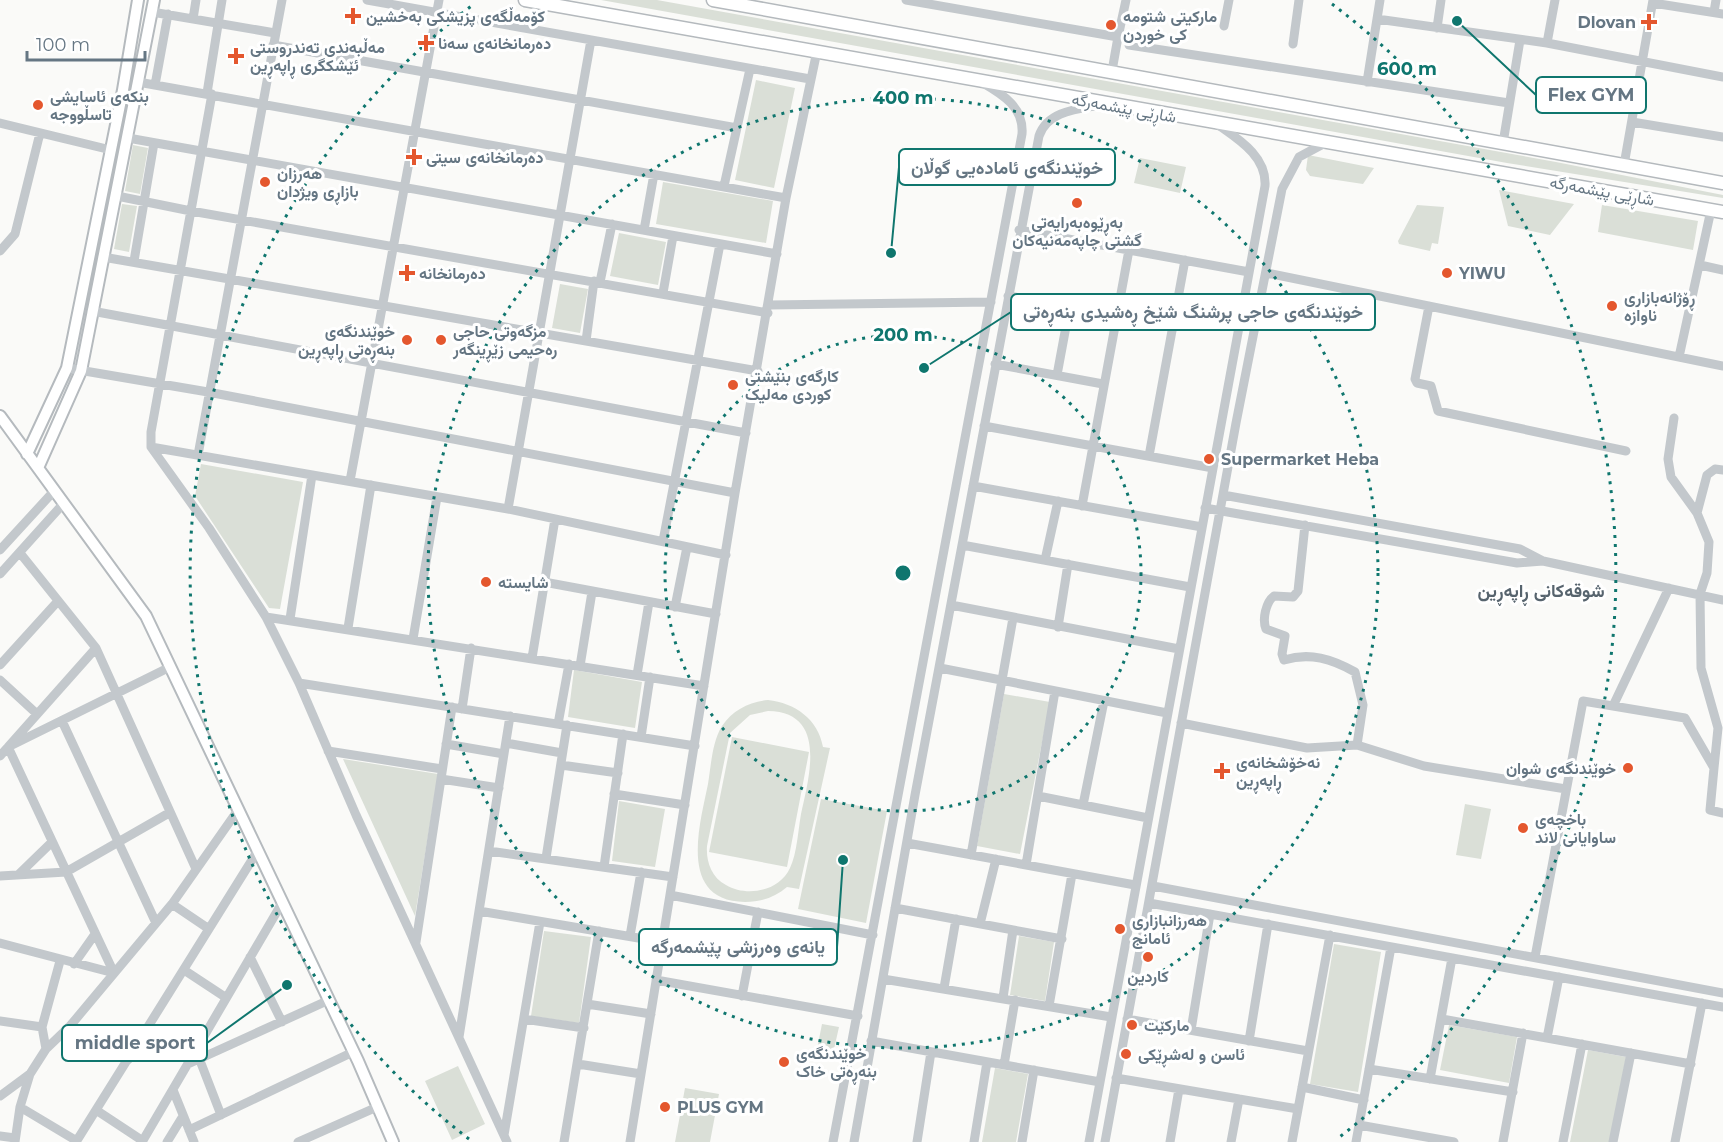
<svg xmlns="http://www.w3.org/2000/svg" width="1723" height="1142" font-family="Montserrat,Vazirmatn,sans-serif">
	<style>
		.green { fill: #dadfd7; fill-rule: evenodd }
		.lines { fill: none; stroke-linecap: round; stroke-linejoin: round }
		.major-casing { stroke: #b5babe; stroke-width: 14 }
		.highway-casing { stroke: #b4b9bd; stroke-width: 15 }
		.minor { stroke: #c3c8cc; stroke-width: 9 }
		.major { stroke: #fff; stroke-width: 10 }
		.highway { stroke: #fff; stroke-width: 12 }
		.ring { fill: none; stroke: #0f766e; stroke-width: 3; stroke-dasharray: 3 6 }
		.poi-dot { fill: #e4572e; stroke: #fff; stroke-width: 2 }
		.labels { text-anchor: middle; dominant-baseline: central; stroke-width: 6; stroke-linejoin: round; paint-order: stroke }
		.poi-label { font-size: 16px; font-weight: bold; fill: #657683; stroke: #fff; text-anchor: start }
		.street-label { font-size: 16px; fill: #657683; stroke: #fff }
		.neighbourhood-label { font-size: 18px; font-weight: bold; fill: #57646e; stroke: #fff }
		.centre { fill: #0f766e; stroke: #fff; stroke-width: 3 }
		.ring-label { font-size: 18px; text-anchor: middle; font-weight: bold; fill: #0f766e; stroke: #fff; stroke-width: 6; stroke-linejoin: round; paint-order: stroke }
		.leader { fill: none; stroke: #0f766e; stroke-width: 2 }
		.callout-dot { fill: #0f766e; stroke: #fff; stroke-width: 2 }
		.callout { fill: #fff; stroke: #0f766e; stroke-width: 2 }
		.callout-label { font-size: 18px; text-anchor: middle; font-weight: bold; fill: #657683 }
	</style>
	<rect width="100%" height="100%" fill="#fafaf8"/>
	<path class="green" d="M601 0H657L1556 162 1723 195V198L1507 163Z
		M756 80 795 88 774 188 735 180Z
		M133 145 148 148 140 194 125 191Z
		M1308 155 1374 168 1363 184 1310 176 1306 170Z
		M1140 158 1186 167 1180 193 1134 183Z
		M663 182 773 201 766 243 656 224Z
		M1499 190 1574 204 1550 235 1508 226Z
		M122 204 137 206 129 252 114 249Z
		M1417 205 1444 207 1438 244 1432 243 1430 251 1399 244 1398 241Z
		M1602 205 1698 221 1693 250 1598 232Z
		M619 233 666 242 658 285 610 276Z
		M560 284 588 289 580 333 552 328Z
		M201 464 303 482 280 609 269 608 195 496Z
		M574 670 642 682 635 728 568 717Z
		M1004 694 1050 702 1020 854 977 846Z
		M768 700C795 703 818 719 823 747L830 748 799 889 787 887C775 897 762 902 745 902 677 901 700 824 708 784 711 766 712 742 722 726 733 710 749 702 768 700ZM768 711C828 712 809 777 801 814 798 831 797 853 790 868 779 892 746 897 726 885 711 877 706 861 707 846L730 733 750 715Z
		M732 737 809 752 787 867 709 852Z
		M343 759 438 774 415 916Z
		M821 799 887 811 866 923 798 909Z
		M619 801 665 809 655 867 612 861Z
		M1465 804 1491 809 1481 859 1456 855Z
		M544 931 591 937 579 1023 531 1016Z
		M1019 936 1054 942 1045 1001 1010 995Z
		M1334 944 1381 952 1358 1092 1310 1084Z
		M822 1024 839 1027 832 1058 816 1054Z
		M1449 1025 1517 1037 1509 1083 1440 1070Z
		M1588 1050 1626 1057 1610 1142H1570Z
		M458 1066 485 1124 452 1140 425 1081Z
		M995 1068 1028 1074 1016 1142H982Z
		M685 1088 719 1094 710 1142H675Z"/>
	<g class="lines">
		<g class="major-casing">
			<path id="major" d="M0 416 146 616 358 1061 393 1142
				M27 454 67 368 123 90 138 0
				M38 468 81 371 154 0"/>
		</g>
		<g class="highway-casing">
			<path id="highway" d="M525 0 1723 212
				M713 0 1723 183"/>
		</g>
		<path class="minor" d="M367 0 810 79
			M906 0 1118 37 1112 71
			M1653 3 1723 14
			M152 12 275 33
			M1714 12 1716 0
			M193 19 196 0
			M1377 19 1547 43 1555 0
			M1224 26 1229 0
			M1437 28 1441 0
			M1118 37 1126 0
			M1547 43 1723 77
			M1293 44 1299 0
			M273 45 737 128
			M1129 45 1509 103
			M138 82 786 198
			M1367 82 1380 0
			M155 85 168 14
			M207 93 222 0
			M212 94 151 432V447L209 528 266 617 299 683 356 815 507 1142
			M1632 122 1723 137
			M0 123 111 150
			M128 138 777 254
			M1503 143 1520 40
			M1624 165 1653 0
			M724 186 750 69
			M117 196 191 211 768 313
			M644 230 654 174
			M1019 230 1249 272
			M0 251 15 234 40 133
			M103 257 758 371
			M134 261 154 143
			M1700 265 1723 270
			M1267 273 1723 366
			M600 282 612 224
			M663 293 673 236
			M1008 296 1117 312
			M769 305 991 302
			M1429 306 1415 379 1417 383 1431 386 1438 411 1626 451
			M92 311 746 433
			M586 341 594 281
			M1679 357 1711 210
			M995 364 1103 384
			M67 368 208 392 735 493
			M1057 375 1070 305
			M1674 418 1668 459 1671 477 1697 513 1709 542 1707 573 1700 594 1701 668 1718 728 1714 768
			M984 426 1213 468
			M151 447 508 509 726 555
			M198 455 282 0
			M1149 456 1185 260
			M350 481 439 0
			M973 486 1202 527
			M1223 495 1520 549 1543 561
			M1082 506 1129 250
			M1205 508 1517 563 1543 561 1723 600
			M508 509 591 40
			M1697 513 1707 475 1715 469 1723 470
			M1305 525 1298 591 1293 597 1274 596C1266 602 1262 619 1266 629L1285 636 1282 654 1284 660C1310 652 1332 659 1355 672L1363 705 1357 745
			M663 541 720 244
			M962 545 1190 587
			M0 550 54 491
			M20 553 96 648 196 869
			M1045 560 1058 501
			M0 574 63 504
			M544 582 716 614
			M951 605 1179 649
			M675 607 687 547
			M266 617 704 686
			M290 619 312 475
			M1058 627 1068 564
			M348 628 371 485
			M413 639 437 497
			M532 658 555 519
			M0 665 58 601
			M580 666 592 592
			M940 668 1167 713
			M637 675 649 602
			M0 680 37 714
			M299 683 695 746
			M1613 706 1669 588
			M462 709 471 648
			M62 721 156 923
			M1181 723 1307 748 1357 745 1424 766 1566 789
			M558 724 569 664
			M641 737 650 677
			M506 743 562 753
			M446 744 504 754
			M328 751 442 769
			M0 756 96 648
			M561 765 618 773
			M441 779 499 788
			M614 794 685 805
			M1038 796 1148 818
			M1083 805 1104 701
			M907 843 1135 885
			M489 851 673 877
			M971 855 1013 618
			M546 858 567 725
			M1026 865 1055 691
			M604 867 623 734
			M18 875 52 842
			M0 876 66 872 169 813
			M1153 886 1723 993
			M670 895 873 935
			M1149 903 1723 1007
			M172 904 209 929
			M895 908 1062 939
			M479 911 662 942
			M980 924 996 859
			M630 936 641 872
			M416 942 452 707
			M0 943 114 973
			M250 957 282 1022
			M1535 957 1583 701 1685 718 1714 768 1710 810 1723 813
			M74 964 95 934
			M184 970 225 997
			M114 973 8 747 170 667
			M883 979 1111 1017
			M656 980 858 1016
			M944 988 956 919
			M742 996 758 912
			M1003 998 1013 930
			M587 1004 651 1014
			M1049 1006 1072 874
			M524 1019 584 1028
			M1127 1019 1308 1051
			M1442 1019 1691 1064
			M0 1021 42 1027
			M70 1026 128 1060
			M1191 1030 1210 914
			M459 1037 510 716
			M1547 1038 1559 977
			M871 1041 1100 1082
			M1249 1041 1268 924
			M46 1049 42 1027 60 961
			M199 1058 221 1115
			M188 1064 329 1000
			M578 1064 641 1074
			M1004 1065 1015 1000
			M1369 1069 1513 1092
			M1116 1078 1298 1109
			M1430 1079 1452 958
			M1302 1087 1364 1100
			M173 1090 194 1142
			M0 1096 30 1074
			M20 1107 77 1141
			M96 1110 143 1141
			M1359 1125 1454 1142
			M189 1130 353 1052
			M504 1135 540 922
			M0 1136 15 1138
			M15 1142 20 1107 30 1074 46 1049 70 1026 172 904 238 810
			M76 1142 257 852
			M142 1142 282 903
			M167 1142 183 1116
			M298 1142 377 1107
			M564 1142 599 931
			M630 1142 735 493 786 198 817 51
			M833 1142 1022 134C1024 108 1004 95 983 83
			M854 1142 915 795 1039 136C1048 109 1082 109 1106 104
			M917 1142 931 1052
			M974 1142 987 1062
			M1022 1142 1034 1070
			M1089 1142 1265 186C1267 156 1238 139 1217 124
			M1105 1142 1236 423 1282 189 1299 157 1325 143
			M1170 1142 1179 1089
			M1231 1142 1239 1099
			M1292 1142 1330 935
			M1356 1142 1391 947
			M1503 1142 1523 1033
			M1563 1142 1582 1044
			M1613 1142 1631 1053
			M1675 1142 1702 1003"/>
		<use href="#major" class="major"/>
		<use href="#highway" class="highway"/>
	</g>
	<g class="ring">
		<circle cx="903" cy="573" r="238"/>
		<circle cx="903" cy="573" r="475"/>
		<path d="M469 1139A713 713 0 0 1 474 4M1332 4A713 713 0 0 1 1337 1139"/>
	</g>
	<g class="poi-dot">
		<path d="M350 7h6v6h6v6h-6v6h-6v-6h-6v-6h6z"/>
		<path d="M1646 13h6v6h6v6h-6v6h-6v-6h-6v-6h6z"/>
		<circle cx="1111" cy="25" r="6"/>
		<path d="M423 34h6v6h6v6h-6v6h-6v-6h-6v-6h6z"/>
		<path d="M233 47h6v6h6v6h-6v6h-6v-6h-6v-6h6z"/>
		<circle cx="38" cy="105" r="6"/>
		<path d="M411 148h6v6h6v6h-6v6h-6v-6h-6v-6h6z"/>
		<circle cx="265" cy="182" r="6"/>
		<circle cx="1077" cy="203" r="6"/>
		<path d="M404 264h6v6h6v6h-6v6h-6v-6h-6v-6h6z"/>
		<circle cx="1447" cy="273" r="6"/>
		<circle cx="1612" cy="306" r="6"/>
		<circle cx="407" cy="340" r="6"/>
		<circle cx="441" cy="340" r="6"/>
		<circle cx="733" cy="385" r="6"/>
		<circle cx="1209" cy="459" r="6"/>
		<circle cx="486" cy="582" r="6"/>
		<circle cx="1628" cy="768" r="6"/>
		<path d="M1219 762h6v6h6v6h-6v6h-6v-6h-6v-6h6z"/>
		<circle cx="1523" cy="828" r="6"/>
		<circle cx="1120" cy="929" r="6"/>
		<circle cx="1148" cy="957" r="6"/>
		<circle cx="1132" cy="1025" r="6"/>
		<circle cx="1126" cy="1054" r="6"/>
		<circle cx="784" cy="1062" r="6"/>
		<circle cx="665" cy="1107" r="6"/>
	</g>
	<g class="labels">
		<g class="poi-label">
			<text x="366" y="16">کۆمەڵگەی پزیشکی بەخشین</text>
			<text x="1123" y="16">مارکیتی شتومه<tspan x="1123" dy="18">کی خوردن</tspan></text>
			<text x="1636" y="22" text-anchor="end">Dlovan</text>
			<text x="438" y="43">دەرمانخانەی سەنا</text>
			<text x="250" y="47">مەڵبەندی تەندروستی<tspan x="250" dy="18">ئێشکگری ڕاپەڕین</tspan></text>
			<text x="50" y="96">بنکەی ئاسایشی<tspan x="50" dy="18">تاسڵووجە</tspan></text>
			<text x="426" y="157">دەرمانخانەی سیتی</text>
			<text x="277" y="173">ھەرزان<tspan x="277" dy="18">بازاڕی ویژدان</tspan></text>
			<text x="1077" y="222" text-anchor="middle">بەڕێوەبەرایەتی<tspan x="1077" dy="18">گشتی چاپەمەنیەکان</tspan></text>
			<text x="419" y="273">دەرمانخانە</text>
			<text x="1459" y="273">YIWU</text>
			<text x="1624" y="297">ڕۆژانەبازاڕی<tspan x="1624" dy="18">ناوازە</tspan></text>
			<text x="395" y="331" text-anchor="end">خوێندنگەی<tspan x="395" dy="18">بنەڕەتی ڕاپەڕین</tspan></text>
			<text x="453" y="331">مزگەوتی حاجی<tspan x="453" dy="18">رەحیمی زێڕینگەر</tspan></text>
			<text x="745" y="376">کارگەی بنێشتی<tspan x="745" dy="18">کوردی مەلیک</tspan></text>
			<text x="1221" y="459">Supermarket Heba</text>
			<text x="498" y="582">شایستە</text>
			<text x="1236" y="762">نەخۆشخانەی<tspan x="1236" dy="18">ڕاپەڕین</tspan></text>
			<text x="1616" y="768" text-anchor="end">خوێندنگەی شوان</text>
			<text x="1535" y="819">باخچەی<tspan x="1535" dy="18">ساوایانی لاند</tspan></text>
			<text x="1132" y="920">هەرزانبازاڕی<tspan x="1132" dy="18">ئامانج</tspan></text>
			<text x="1148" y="976" text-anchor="middle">كاردين</text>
			<text x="1144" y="1025">مارکێت</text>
			<text x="796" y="1053">خوێندنگەی<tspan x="796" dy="18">بنەڕەتی خاک</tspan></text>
			<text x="1138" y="1054">ئاسن و لەشڕێکی</text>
			<text x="677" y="1107">PLUS GYM</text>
		</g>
		<g class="street-label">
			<text transform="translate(1124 108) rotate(10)">شاڕێی پێشمەرگە</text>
			<text transform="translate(1602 191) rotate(10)">شاڕێی پێشمەرگە</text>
		</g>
		<g class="neighbourhood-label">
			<text x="1541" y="591">شوقەکانی ڕاپەڕین</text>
		</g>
	</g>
	<circle cx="903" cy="573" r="9" class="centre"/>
	<g class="ring-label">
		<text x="1407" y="75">600 m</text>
		<text x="903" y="104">400 m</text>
		<text x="903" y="341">200 m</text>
	</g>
	<path class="leader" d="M1457 21L1536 95M891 253L899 167M924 368L1011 312M843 860L837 947M287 985L207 1043"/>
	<g class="callout-dot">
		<circle cx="1457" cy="21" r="6"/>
		<circle cx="891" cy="253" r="6"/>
		<circle cx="924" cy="368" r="6"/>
		<circle cx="843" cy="860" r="6"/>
		<circle cx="287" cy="985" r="6"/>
	</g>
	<g class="callout">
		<rect x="1536" y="77" width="110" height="36" rx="6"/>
		<rect x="899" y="149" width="216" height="36" rx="6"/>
		<rect x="1011" y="294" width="364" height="36" rx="6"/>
		<rect x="639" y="929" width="198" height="36" rx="6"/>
		<rect x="62" y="1025" width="145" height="36" rx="6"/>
	</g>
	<g class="callout-label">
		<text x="1591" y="101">Flex GYM</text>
		<text x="1007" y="174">خوێندنگەی ئامادەیی گوڵان</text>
		<text x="1193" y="318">خوێندنگەی حاجی پرشنگ شێخ ڕەشیدی بنەڕەتی</text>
		<text x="738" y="953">یانەی وەرزشی پێشمەرگە</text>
		<text x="135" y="1049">middle sport</text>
	</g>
	<path d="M27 51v9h118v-9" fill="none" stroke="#657683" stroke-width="3"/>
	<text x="36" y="51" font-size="18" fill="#657683" stroke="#ffffff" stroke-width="4.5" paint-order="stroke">100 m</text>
</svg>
